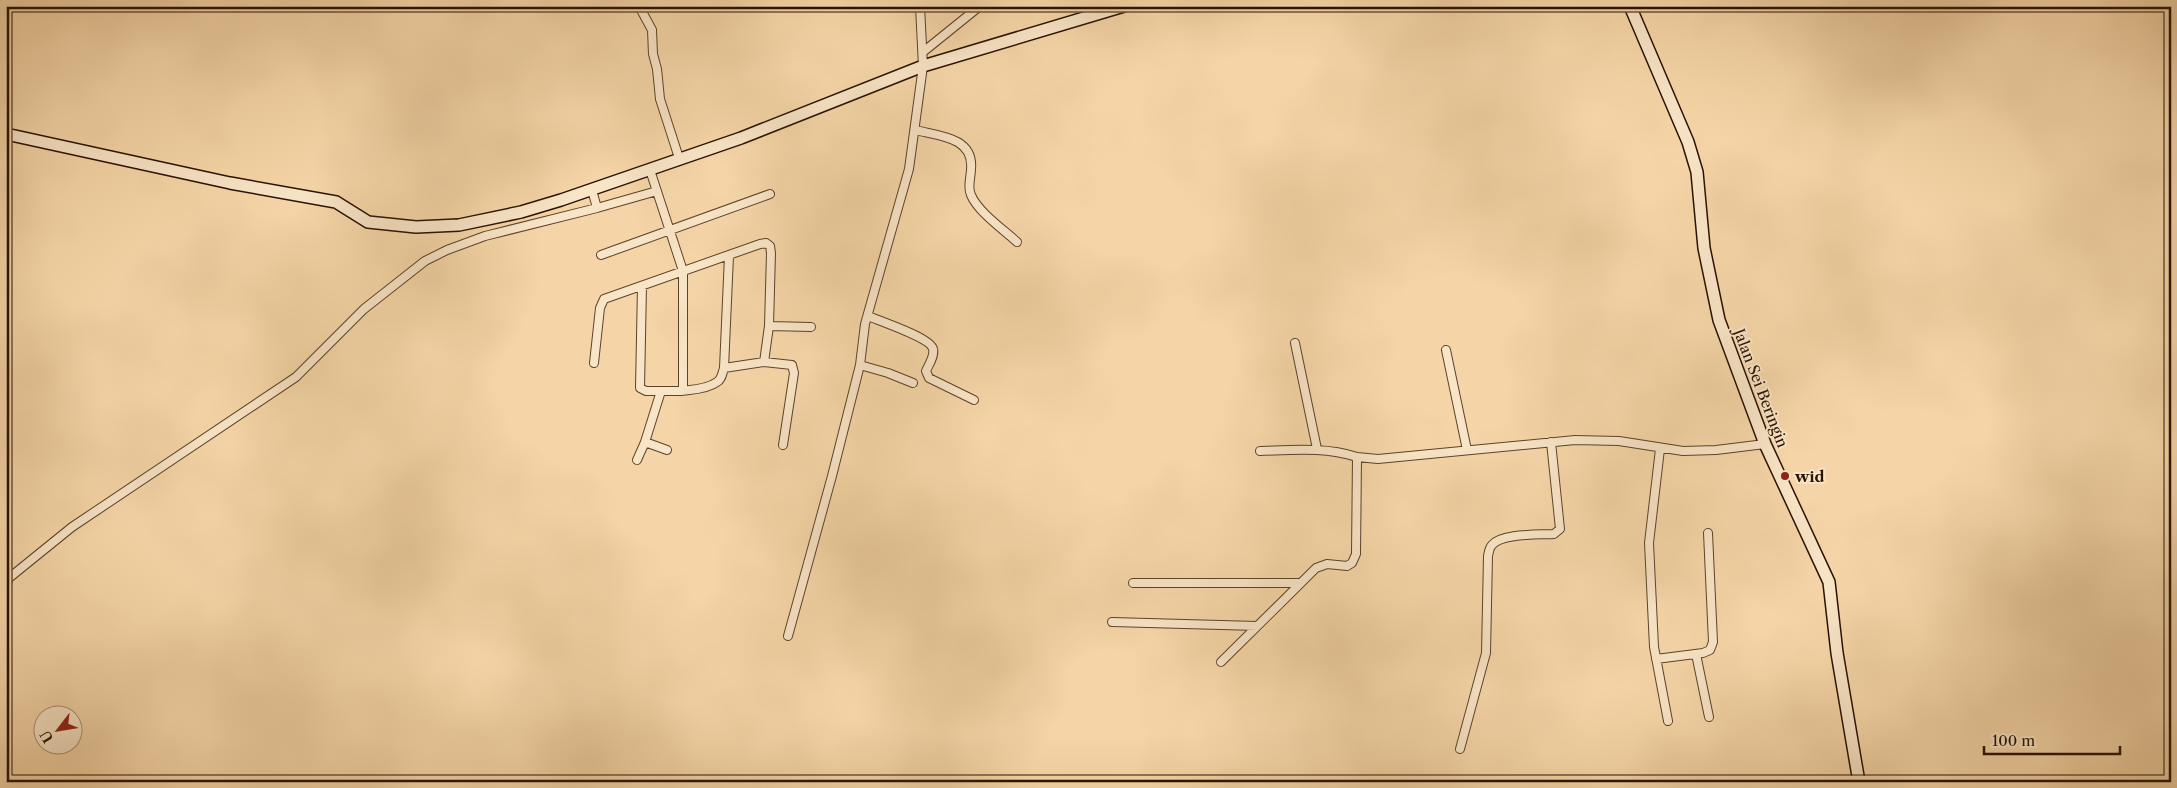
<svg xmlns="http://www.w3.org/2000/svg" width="2177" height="788" font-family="'Libre Caslon Text',serif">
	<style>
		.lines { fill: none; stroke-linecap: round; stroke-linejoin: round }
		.street-casing { stroke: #5b432a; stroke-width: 10 }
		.secondary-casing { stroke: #281200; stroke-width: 14 }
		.street { stroke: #f8e4c6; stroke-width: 8 }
		.secondary { stroke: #f8e4c6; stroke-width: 11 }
		.poi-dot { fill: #8f2418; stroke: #f8e4c6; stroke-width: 2 }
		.labels { text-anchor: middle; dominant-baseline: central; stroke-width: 4; stroke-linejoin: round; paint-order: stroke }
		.street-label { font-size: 15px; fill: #281200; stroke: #f8e4c6 }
		.poi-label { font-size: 15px; font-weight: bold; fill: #281200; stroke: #f8e4c6; text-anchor: start }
	</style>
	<rect width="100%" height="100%" fill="#f5d5a7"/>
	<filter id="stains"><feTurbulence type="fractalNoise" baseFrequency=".004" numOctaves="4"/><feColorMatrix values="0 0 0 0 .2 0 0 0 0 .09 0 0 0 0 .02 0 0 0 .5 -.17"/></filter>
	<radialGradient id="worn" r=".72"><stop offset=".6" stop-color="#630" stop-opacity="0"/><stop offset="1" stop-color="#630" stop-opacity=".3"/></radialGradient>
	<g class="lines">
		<g class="street-casing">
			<path id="street" d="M639 6 652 30 653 54 657 69 660 99 679 158
				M923 52 980 6
				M915 130C939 136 974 137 971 169 971 178 967 187 971 195 978 212 1004 230 1017 242
				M650 170 683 271V391
				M592 190 597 208 657 191
				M601 255 770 194
				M642 286 640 388 646 391C664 391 702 393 717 382 722 379 722 374 724 368L729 256
				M868 316C880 321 931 338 933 349 935 356 928 366 926 371L929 378 974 400
				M769 326 811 327
				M1295 343 1317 449
				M1446 350 1467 450
				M594 363 600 308 604 299 760 244 766 243 770 246 771 253 769 326 764 362
				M724 368 764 362 792 365 794 373 783 445
				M913 383 888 373 860 365 865 324 909 169 923 66 920 6
				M661 391 645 442 667 450
				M1660 449 1649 543 1654 647 1668 721
				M1260 451C1294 450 1325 447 1357 457
				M637 460 645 442
				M6 569 9 578 6 587
				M9 578 72 527 296 377 364 309 425 261 447 250 485 236 597 208
				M1133 583H1299
				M1112 622 1257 626
				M788 636 832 476 860 365
				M1696 654 1709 717
				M1656 659 1703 653 1710 650 1713 642 1708 533
				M1221 662 1316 568 1327 564 1347 566 1352 563 1356 554 1357 457 1378 459 1575 440 1619 441 1683 451 1716 450 1765 444
				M1460 749 1486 653 1488 556C1489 552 1489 548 1492 545 1501 533 1539 535 1554 534L1560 529 1551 442"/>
		</g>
		<g class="secondary-casing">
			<path id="secondary" d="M1630 6 1688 142 1697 172 1704 248 1719 320 1765 444 1829 582 1837 653 1859 782
				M6 8 8 6
				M6 134 230 183 336 202 368 222 416 227 459 225 521 212 561 200 741 138 923 66 1124 6"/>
		</g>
		<use href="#street" class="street"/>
		<use href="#secondary" class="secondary"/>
	</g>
	<circle class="poi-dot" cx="1785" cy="476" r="5"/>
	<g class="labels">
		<g class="street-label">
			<text transform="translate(1761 388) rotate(69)">Jalan Sei Beringin</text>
		</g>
		<g class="poi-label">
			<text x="1795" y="476">wid</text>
		</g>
	</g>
	<rect width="2177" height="788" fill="none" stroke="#f5d5a7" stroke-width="25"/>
	<rect x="8" y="8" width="2162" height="773" fill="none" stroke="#281200" stroke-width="2.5"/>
	<rect x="12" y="12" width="2152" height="763" fill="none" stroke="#281200"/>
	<g transform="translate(58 730) rotate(239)"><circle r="24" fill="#f8e4c6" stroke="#a59077"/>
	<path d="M0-4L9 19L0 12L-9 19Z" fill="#8f2418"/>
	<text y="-8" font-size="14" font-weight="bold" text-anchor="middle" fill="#281200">U</text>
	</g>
	<path d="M1984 746v8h136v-8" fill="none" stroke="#281200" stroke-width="2.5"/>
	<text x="1992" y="746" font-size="15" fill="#281200" stroke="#f8e4c6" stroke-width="4" paint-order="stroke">100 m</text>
	<rect width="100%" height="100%" filter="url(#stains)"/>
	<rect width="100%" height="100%" fill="url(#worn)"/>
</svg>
